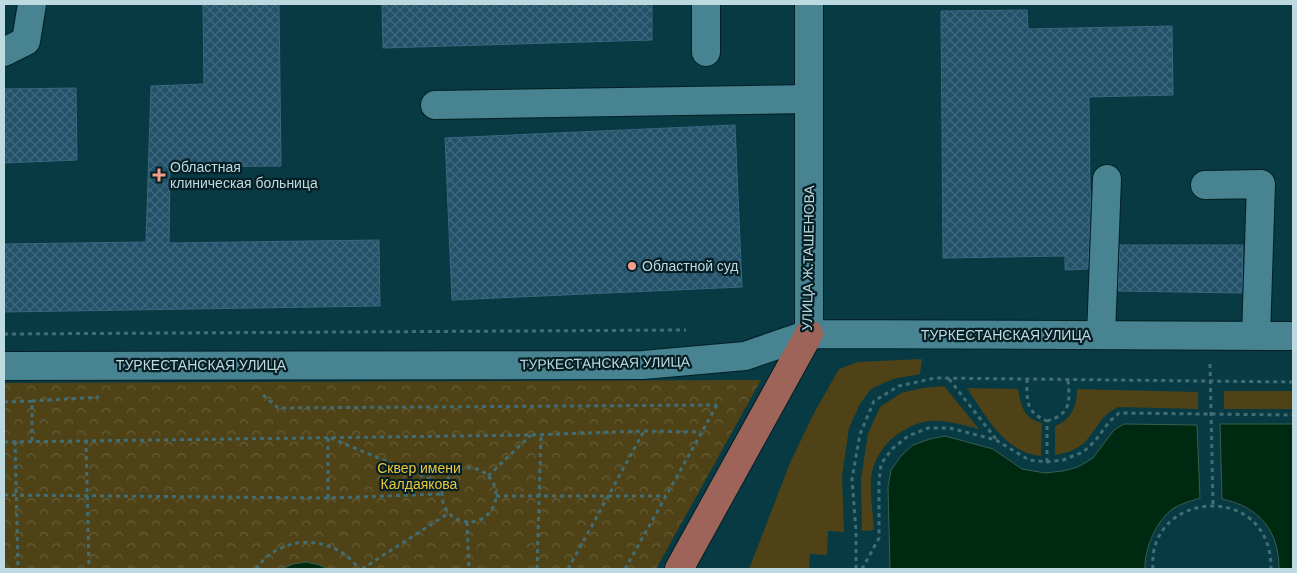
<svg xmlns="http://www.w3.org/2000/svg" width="1297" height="573" font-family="'DM Sans',sans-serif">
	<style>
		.grass { fill: #4e4216 }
		.park { fill: url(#park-crowns) }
		.water { fill: #002911; stroke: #385e4f }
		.building { fill: url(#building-cross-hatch); stroke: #38677f }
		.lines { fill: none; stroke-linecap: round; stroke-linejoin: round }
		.minor-casing { stroke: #001f26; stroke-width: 30 }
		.major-casing { stroke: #001f26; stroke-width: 30 }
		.path { stroke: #416d75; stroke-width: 3; stroke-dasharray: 4 4; stroke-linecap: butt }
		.minor { stroke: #478390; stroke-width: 28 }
		.major { stroke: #9f6459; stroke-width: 28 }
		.poi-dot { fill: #f49e8a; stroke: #051f24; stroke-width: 2 }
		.labels { text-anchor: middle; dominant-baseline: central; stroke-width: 4.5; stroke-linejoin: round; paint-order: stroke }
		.poi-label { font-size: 14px; fill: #bcdae0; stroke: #051f24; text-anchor: start }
		.street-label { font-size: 14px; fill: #bcdae0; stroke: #051f24 }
		.park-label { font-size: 14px; fill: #ebc63b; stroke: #051f24 }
	</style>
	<defs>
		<pattern id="park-crowns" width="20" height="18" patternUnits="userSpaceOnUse" patternTransform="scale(1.25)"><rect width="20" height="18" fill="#4e4216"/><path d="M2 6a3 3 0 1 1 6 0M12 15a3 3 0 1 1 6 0" fill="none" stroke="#665d38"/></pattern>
		<pattern id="building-cross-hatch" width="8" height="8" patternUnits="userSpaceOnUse" patternTransform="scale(1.25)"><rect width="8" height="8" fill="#225169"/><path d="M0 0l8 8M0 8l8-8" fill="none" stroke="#40697e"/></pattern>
	</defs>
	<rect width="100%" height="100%" fill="#083a43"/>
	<path class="grass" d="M922 359 920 374 893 379 871 389 860 404 849 428 842 476 844 532 828 531 827 555 810 554 809 569H749L790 463 813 415 839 369 858 362Z
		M944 386 979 429C962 425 946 420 929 421 900 425 873 450 871 480 870 496 873 514 874 530L862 531 861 479 868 434 880 407 901 393 923 388Z
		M967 388 1018 389C1021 406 1024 419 1042 423L1041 456C1005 453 985 415 967 388Z
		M1077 389 1198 392V409L1119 407C1102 413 1096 431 1084 443 1076 450 1066 453 1055 455V426C1072 419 1077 406 1077 389Z
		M1224 391H1293V409H1224Z"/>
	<path class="park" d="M761 380 656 569H4V383Z"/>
	<path class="water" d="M1124 424 1197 425 1200 498C1192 501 1182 503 1174 508 1157 519 1144 549 1145 569H890L888 487 891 470 901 456 913 445 930 439 945 436 993 449 1022 469 1045 473 1063 471 1078 467 1093 458 1114 430Z
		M1220 424H1293V569H1279C1279 531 1260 507 1222 499Z
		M306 562 320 565 327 569H282L293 564Z"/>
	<path class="building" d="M203 4H279L281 166 170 167 169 243 379 240 380 306 4 312V244L146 242 151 86 204 84Z
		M382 4H652V40L383 48Z
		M1027 10 1028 29 1172 26 1173 95 1089 97 1090 191H1091L1088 269 1065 270V256L943 258 941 11Z
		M76 88 77 160 4 163V89Z
		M735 125 742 287 452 300 445 138Z
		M1120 245H1243L1242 293 1118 291Z"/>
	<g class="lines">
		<g class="minor-casing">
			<path id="minor" d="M706 4V52
				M4 52 26 41 32 4
				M435 105 809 99
				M1205 185 1261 184 1256 336
				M809 334V4
				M1101 335 1107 179
				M4 366 643 365 745 356 809 334 1293 336"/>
		</g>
		<g class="major-casing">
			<path id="major" d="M679 569 809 334"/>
		</g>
		<path class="path" d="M4 334 686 330
			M1210 364 1213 505
			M949 379 996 439
			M1027 379C1027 400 1025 412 1047 421V462
			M263 395 278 408 717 405
			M32 401 99 397
			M4 402 32 401V441
			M1047 421C1071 414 1070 402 1068 380
			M86 440 89 569
			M15 441 18 569
			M4 442 532 435 644 431 701 432
			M442 495a27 27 0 1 1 54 0a27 27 0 1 1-54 0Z
			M488 476 531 435
			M4 495 328 498 442 494
			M496 496H666
			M328 498V437L444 485
			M467 522 469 569
			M256 569C281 533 334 534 359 569
			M362 569 449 513
			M537 569 541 434
			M568 569 644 431
			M625 569 717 405
			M856 569V531L852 479 860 434 874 401 899 386 935 378 1293 382
			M862 569 879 538V481L881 464 892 449 908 436 928 428H950L996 440 1029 460 1047 462 1063 460 1083 452 1095 441 1109 422 1119 413 1293 415
			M1153 569C1146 490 1272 480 1271 569"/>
		<use href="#minor" class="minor"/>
		<use href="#major" class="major"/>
	</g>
	<g class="poi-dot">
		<path d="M156.5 167.5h5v5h5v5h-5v5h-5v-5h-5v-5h5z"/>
		<circle cx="632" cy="266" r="5"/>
	</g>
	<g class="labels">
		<g class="poi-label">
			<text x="170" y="167">Областная<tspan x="170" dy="16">клиническая больница</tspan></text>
			<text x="642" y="266">Областной суд</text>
		</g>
		<g class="street-label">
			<text transform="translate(808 258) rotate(-89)">УЛИЦА Ж.ТАШЕНОВА</text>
			<text x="1006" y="335">ТУРКЕСТАНСКАЯ УЛИЦА</text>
			<text transform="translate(605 363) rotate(-1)">ТУРКЕСТАНСКАЯ УЛИЦА</text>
			<text x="201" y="365">ТУРКЕСТАНСКАЯ УЛИЦА</text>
		</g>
		<g class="park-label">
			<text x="419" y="468">Сквер имени<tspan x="419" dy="16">Калдаякова</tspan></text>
		</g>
	</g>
	<rect width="1297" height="573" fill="none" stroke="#bcdae0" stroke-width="10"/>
</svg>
